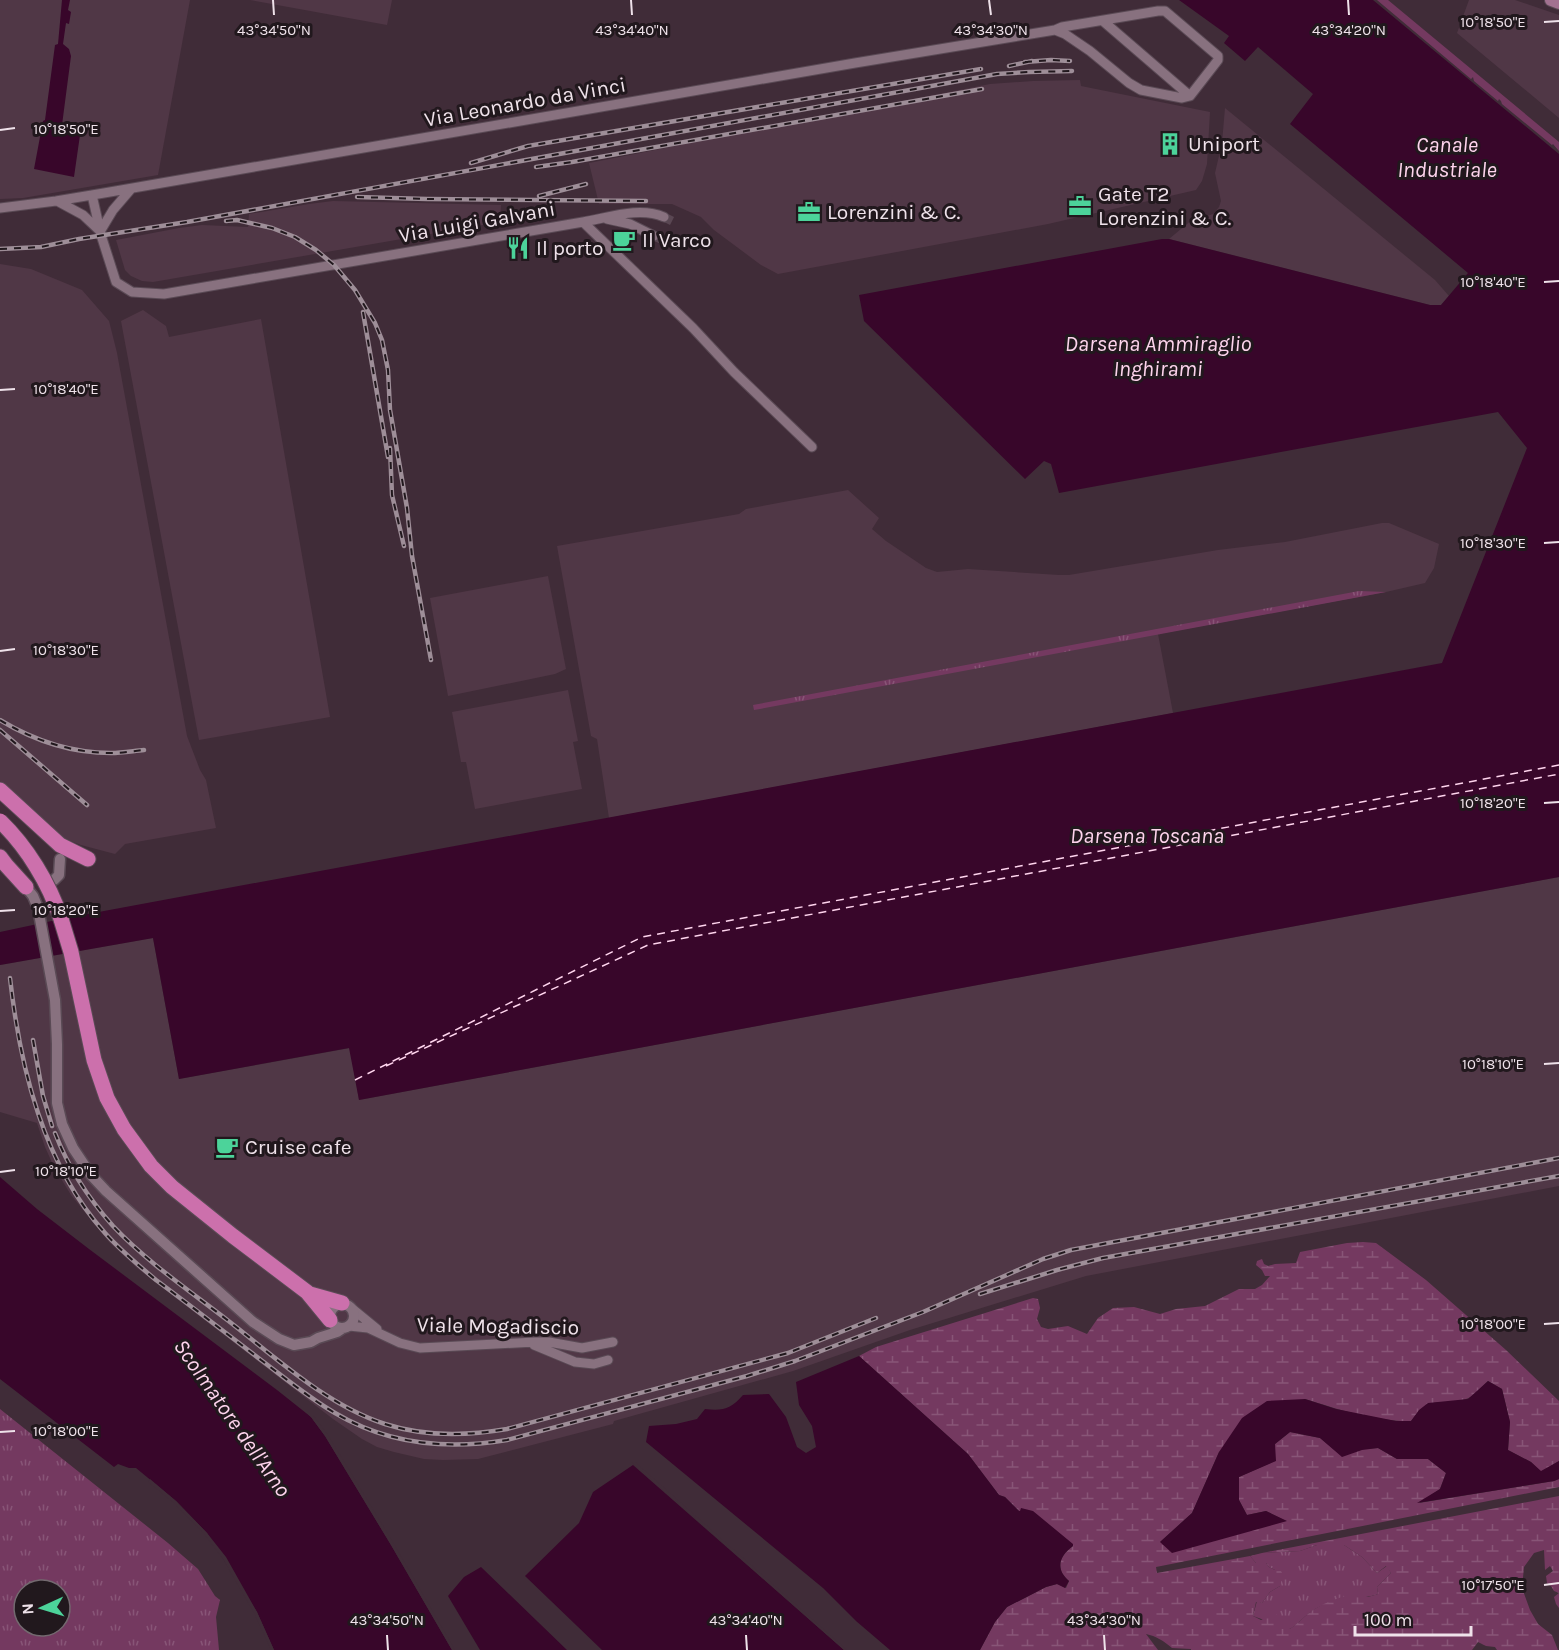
<svg xmlns="http://www.w3.org/2000/svg" width="1559" height="1650" font-family="Karla,sans-serif">
	<style>
		.built { fill: #503746 }
		.grass { fill: url(#grass-tufts); fill-rule: evenodd }
		.wetland { fill: url(#wetland-marsh) }
		.water { fill: #38062a }
		.pier { fill: #402c38 }
		.lines { fill: none; stroke-linecap: round; stroke-linejoin: round }
		.ferry { stroke: #fed4ed; stroke-width: 1.5; stroke-dasharray: 8 6; stroke-linecap: butt }
		.minor-tunnel { stroke: #5a4753; stroke-width: 9; stroke-dasharray: 9 4.5; stroke-linecap: butt }
		.minor-casing { stroke: #5a4a55; stroke-width: 11 }
		.tertiary-casing { stroke: #5a4a55; stroke-width: 13 }
		.secondary-casing { stroke: #5a4a55; stroke-width: 14 }
		.trunk-casing { stroke: #5a4a55; stroke-width: 17 }
		.minor { stroke: #88717f; stroke-width: 9 }
		.tertiary { stroke: #88717f; stroke-width: 10 }
		.secondary { stroke: #a27190; stroke-width: 12 }
		.trunk { stroke: #cc70ac; stroke-width: 15 }
		.rail-casing { stroke: #9e8e98; stroke-width: 4.5 }
		.rail { stroke: #21181d; stroke-width: 2; stroke-dasharray: 7; stroke-linecap: butt }
		.trunk-bridge-casing { stroke: #5a4a55; stroke-width: 17; stroke-linecap: butt }
		.trunk-bridge { stroke: #cc70ac; stroke-width: 15 }
		.ticks { fill: none; stroke: #efe2ea; stroke-width: 2 }
		.labels { text-anchor: middle; dominant-baseline: central; stroke-width: 6; stroke-linejoin: round; paint-order: stroke }
		.street-label { font-size: 21px; fill: #efe2ea; stroke: #21181d }
		.poi-label { font-size: 21px; fill: #efe2ea; stroke: #21181d; text-anchor: start }
		.water-label { font-size: 22px; font-style: italic; fill: #fed4ed; stroke: #21181d }
		.ticks-label { font-size: 15px; text-anchor: middle; fill: #efe2ea; stroke: #21181d; stroke-width: 6; stroke-linejoin: round; paint-order: stroke }
	</style>
	<defs>
		<pattern id="grass-tufts" width="24" height="20" patternUnits="userSpaceOnUse" patternTransform="scale(1.5)"><rect width="24" height="20" fill="#743960"/><path d="M3 7l-1-3M5 7V3M7 7l1-3M15 17l-1-3M17 17v-4M19 17l1-3" fill="none" stroke="#857"/></pattern>
		<pattern id="wetland-marsh" width="20" height="14" patternUnits="userSpaceOnUse" patternTransform="scale(1.5)"><rect width="20" height="14" fill="#743960"/><path d="M1 5h8M5 5V1M11 12h8M15 12V8" fill="none" stroke="#857"/></pattern>
	</defs>
	<rect width="100%" height="100%" fill="#402c38"/>
	<path class="built" d="M0 0H190L158 175 23 198 0 199Z
		M250 0H392L387 25Z
		M1469 0H1515L1559 15V118L1457 33Z
		M1080 80 1081 86 1210 112 1207 164 1202 181 1196 190 1048 224 778 274 761 265 714 230 701 217 672 204H599L589 163 990 84 1033 81Z
		M1225 108 1435 280 1449 296 1441 305H1430L1169 239 1199 214 1207 216 1213 214 1219 207 1221 201 1215 173 1222 143Z
		M333 201 501 205 500 222 153 282 142 281 131 276 125 270 116 240 179 228 202 225 248 227 249 214 309 204Z
		M0 264 31 269 82 290 109 321 117 353 187 736 200 770 206 780 216 828 125 844 115 854 81 845 62 838 0 781Z
		M143 310 166 326 169 337 261 319 330 717 199 740 121 321Z
		M848 490 879 518 872 529 886 541 926 568 937 572 968 569 1059 575H1069L1218 550 1285 542 1382 523H1389L1439 544 1434 568 1425 583 1386 592 1158 634 1173 713 609 818 597 739 591 736 557 546 739 514 746 509Z
		M548 576 566 669 555 674 448 696 430 598Z
		M568 690 578 741 573 742 582 789 475 809 466 762H461L452 712Z
		M1559 877V1186L1086 1276 910 1330 793 1371 614 1421 613 1424 478 1459 443 1460 424 1459 394 1452 377 1447 362 1439 333 1419 137 1268 109 1242 71 1195 54 1167 45 1147 37 1123 0 1112V965L153 938 179 1079 350 1048 359 1100Z"/>
	<path class="grass" d="M1377 0H1388L1559 142V151L1553 144 1552 145 1502 104 1501 101 1499 99 1498 101 1474 81 1473 77 1471 79Z
		M1359 591 1386 592 754 710 753 705Z
		M0 1409 168 1543 198 1569 215 1596 220 1600 216 1617 219 1650H0ZM24 1590H60V1626H24Z
		M1317 1545H1344L1362 1557 1377 1573 1387 1566 1391 1573 1377 1587 1378 1594C1360 1600 1339 1598 1321 1606 1308 1611 1301 1622 1290 1629L1253 1616 1257 1601 1262 1603 1270 1592 1280 1586 1275 1570 1269 1567 1266 1563H1256L1250 1556 1262 1553 1300 1551Z"/>
	<path class="wetland" d="M1363 1242 1376 1243 1426 1280 1506 1350 1559 1401V1461L1541 1472 1531 1462 1508 1450 1510 1422 1502 1389 1488 1381C1482 1386 1474 1397 1466 1399 1438 1407 1433 1393 1411 1421 1377 1422 1337 1409 1305 1399L1219 1452 1192 1513 1160 1542 1286 1521 1266 1511 1247 1515 1239 1500V1477L1275 1461V1444L1290 1432 1320 1438 1342 1456 1362 1449 1378 1448 1397 1459H1428L1446 1473 1440 1489 1419 1503 1554 1481 1559 1479V1487L1156 1567 1157 1573 1250 1556 1256 1563H1266L1269 1567 1275 1570 1280 1569 1283 1575 1280 1586 1270 1592 1262 1603 1256 1602 1253 1616 1261 1620 1275 1613 1290 1629C1297 1624 1302 1619 1309 1613 1320 1604 1337 1599 1350 1594L1358 1597 1361 1595 1368 1597 1378 1594 1377 1587 1391 1573 1386 1566 1377 1573 1362 1557 1344 1545H1317L1300 1551 1262 1553 1559 1496V1608L1556 1604 1554 1597 1559 1593 1554 1591 1551 1586 1547 1583 1546 1576 1553 1571 1550 1566 1545 1570 1544 1550 1534 1553 1524 1567 1522 1588 1530 1610 1538 1624 1552 1635 1558 1650H1497L1495 1647 1486 1646 1478 1642 1472 1650H1191V1649L1172 1648C1164 1641 1156 1636 1146 1634L1158 1650H980L995 1622 1007 1607 1046 1587 1057 1584 1066 1588 1069 1581C1055 1569 1059 1556 1073 1546L1020 1511H1019L1005 1497 999 1495 968 1454 859 1356 876 1347 1033 1298 1038 1299 1040 1308 1037 1319 1041 1327 1048 1329 1068 1326 1087 1334 1098 1318 1113 1308 1134 1307 1160 1314 1176 1309 1205 1306 1239 1289H1255L1262 1285 1270 1276H1265L1262 1270 1256 1265 1257 1261 1262 1259 1264 1264 1268 1266 1275 1264 1296 1263 1300 1252 1347 1243Z"/>
	<path class="water" d="M62 0H70L68 10 71 12 69 24 66 23 63 44 69 49 71 56 62 125 80 135 74 177 34 169 43 121 45 120 55 45 58 44Z
		M1179 0H1373L1559 154V877L359 1100 349 1048 179 1079 153 938 0 965V932L61 919 1442 663 1527 448 1498 412 1059 493 1051 464 1044 461 1025 479 864 321 859 295 1162 239H1169L1430 305H1441L1468 273 1290 124 1313 94 1258 47 1245 61 1224 43 1229 36Z
		M0 1177 37 1209 89 1249 277 1390 311 1417 325 1436 391 1545 452 1650H274L257 1612 207 1533 176 1501 136 1468H129L118 1464 114 1467 0 1379Z
		M859 1356 968 1454 999 1495 1005 1497 1019 1511H1020L1021 1508 1033 1511 1073 1544V1546C1059 1556 1055 1569 1069 1581L1065 1588 1057 1584 1046 1587 1007 1607 995 1622 980 1650H890L856 1621 823 1588 646 1442 649 1426 676 1424 697 1419 705 1409C723 1411 731 1409 743 1395L769 1394 786 1417 797 1447 806 1453 816 1447 812 1426 799 1405 796 1382Z
		M1488 1381 1502 1389 1510 1422 1508 1450 1531 1462 1541 1471 1559 1461V1479L1554 1481 1417 1503 1440 1489 1446 1473 1428 1459H1397L1378 1448 1362 1450 1342 1457 1320 1438 1290 1432 1275 1444 1276 1461 1239 1477V1500L1247 1515 1266 1511 1287 1521 1172 1553 1160 1542 1192 1513 1219 1452 1242 1418 1267 1401 1305 1399 1336 1409 1396 1421H1411L1419 1410 1428 1403 1468 1399Z
		M633 1465 844 1650H602L525 1576 579 1523 593 1492Z
		M481 1567 567 1650H480L448 1596 464 1577Z"/>
	<path class="pier" d="M305 1407 313 1415 328 1435 394 1544 455 1650H452L391 1545 325 1436 311 1417 303 1409Z
		M631 1462H635L847 1650H844Z
		M150 1479 176 1501 207 1533 226 1557 257 1612 274 1650H271L254 1613 223 1559 205 1535 174 1503 148 1482Z"/>
	<g class="lines">
		<path class="ferry" d="M386 1066 648 945 1559 774
			M355 1080 642 937 1559 765"/>
		<path class="minor-tunnel" d="M664 217 674 222
			M654 236 667 242"/>
		<g class="minor-casing">
			<path id="minor" d="M1103 21 1190 96
				M92 195 101 235 116 282 132 292 164 294 583 222 693 328 734 372 812 447
				M59 202 83 215 100 231
				M0 208 56 201 104 193 855 63 1055 30 1062 27 1158 11H1165L1218 56V60L1190 96 1182 98 1141 90 1129 83 1090 51 1065 34 1055 30
				M607 219 630 224 654 236
				M583 222C608 218 639 206 664 217
				M101 230 113 210 131 189
				M349 1306 377 1329
				M349 1326 368 1328 400 1343 420 1348 535 1342H549L582 1348 613 1342
				M534 1345 575 1362 594 1364 608 1360"/>
		</g>
		<g class="tertiary-casing">
			<path id="tertiary" d="M54 880 59 875 60 859
				M26 887 33 896 38 908 55 1000 57 1044V1103L62 1124 73 1148 91 1175 106 1191 253 1322 279 1339 294 1345 311 1342 318 1338 337 1332 343 1328
				M330 1316a12 12 0 1 1 24 0a12 12 0 1 1-24 0Z"/>
		</g>
		<g class="secondary-casing">
			<path id="secondary" d="M1551 0 1559 3"/>
		</g>
		<g class="trunk-casing">
			<path id="trunk" d="M0 790 60 845 88 859
				M0 857 6 865 26 887
				M61 919 71 952 94 1060 107 1098 124 1129 151 1166 172 1187 233 1236 307 1292 330 1320
				M310 1294 342 1303"/>
		</g>
		<use href="#minor" class="minor"/>
		<use href="#tertiary" class="tertiary"/>
		<use href="#secondary" class="secondary"/>
		<use href="#trunk" class="trunk"/>
		<g class="rail-casing">
			<path id="rail" d="M1025 62 1051 60 1070 61
				M1009 66 1032 61
				M471 163 528 146 981 69
				M536 167 572 162 982 89
				M539 196 586 184
				M357 197 427 199 646 201
				M226 221 237 220 272 228 295 237 316 250 334 265 355 290 375 323 382 340 388 370 390 410 407 508 412 556 431 660
				M0 249 41 247 79 239 187 222 997 74 1029 72 1072 71
				M363 312 388 457
				M390 448 392 495 404 546
				M0 720C33 740 72 753 111 753 122 753 133 751 144 750
				M0 730 87 805
				M10 978C20 1067 43 1164 105 1233 120 1250 138 1265 156 1280 191 1306 226 1333 261 1360 285 1378 309 1398 335 1413 387 1444 447 1450 507 1440L747 1376 795 1361 923 1312 1043 1259 1071 1250 1559 1158
				M33 1040 43 1096 52 1126
				M55 1133C68 1167 89 1199 113 1226 146 1261 187 1289 226 1319 274 1356 326 1405 385 1424 425 1437 466 1436 507 1429L788 1353 876 1318
				M980 1294 1057 1270 1103 1258 1559 1176"/>
		</g>
		<use href="#rail" class="rail"/>
		<g class="trunk-bridge-casing">
			<path id="trunk-bridge" d="M0 821C27 847 49 883 61 919"/>
		</g>
		<use href="#trunk-bridge" class="trunk-bridge"/>
	</g>
	<path class="ticks" d="M273 0 274 15M631 0 632 15M989 0 991 15M1348 0 1349 15M1544 22 1559 21M0 130 15 128M1544 282 1559 281M0 390 15 389M1544 543 1559 542M0 651 15 649M1544 803 1559 802M0 911 15 910M1544 1064 1559 1063M0 1172 15 1170M1544 1324 1559 1323M0 1432 15 1431M1544 1585 1559 1583M387 1635 388 1650M746 1635 747 1650M1104 1635 1105 1650"/>
	<defs>
		<g id="building-bare" transform="scale(1.8)"><path d="M-4-6H4V6H1V3H-1V6H-4ZM-2.5-4.3h1.7v1.8h-1.7ZM.8-4.3h1.7v1.8H.8ZM-2.5-1h1.7V.8h-1.7ZM.8-1h1.7V.8H.8Z" fill="#4cd39a" stroke="#21181d" stroke-width="2.5" paint-order="stroke"/></g>
		<g id="office-bare" transform="scale(1.8)"><path d="M-6-3h4V-5.5h4V-3h4V5H-6ZM-1-4.5V-3h2v-1.5ZM-6 0V1H6V0Z" fill="#4cd39a" stroke="#21181d" stroke-width="2.5" paint-order="stroke"/></g>
		<g id="cafe-bare" transform="scale(1.8)"><path d="M-5.5-4.5H6V0H3Q3 3.5 0 3.5H-2.5Q-5.5 3.5-5.5 0ZM3-3.2v2h1.7v-2ZM-6 4.5H4V6H-6Z" fill="#4cd39a" stroke="#21181d" stroke-width="2.5" paint-order="stroke"/></g>
		<g id="restaurant-bare" transform="scale(1.8)"><path d="M-5-6h1v4h1v-4h1v4h1v-4h1v5L-1.5 .5V6h-2V.5L-5-1ZM5-6V6H3V1.5H1.5Q1.5-4 5-6Z" fill="#4cd39a" stroke="#21181d" stroke-width="2.5" paint-order="stroke"/></g>
	</defs>
	<g fill-rule="evenodd">
		<use href="#building-bare" x="1170" y="144"/>
		<use href="#office-bare" x="1080" y="206"/>
		<use href="#office-bare" x="809" y="212"/>
		<use href="#cafe-bare" x="624" y="240"/>
		<use href="#restaurant-bare" x="518" y="248"/>
		<use href="#cafe-bare" x="227" y="1147"/>
	</g>
	<g class="labels">
		<g class="street-label">
			<text transform="translate(525 102) rotate(-10)">Via Leonardo da Vinci</text>
			<text transform="translate(477 222) rotate(-10)">Via Luigi Galvani</text>
			<text transform="translate(498 1326) rotate(1)">Viale Mogadiscio</text>
		</g>
		<g class="poi-label">
			<text x="1188" y="144">Uniport</text>
			<text x="1098" y="194">Gate T2<tspan x="1098" dy="24">Lorenzini &amp; C.</tspan></text>
			<text x="827" y="212">Lorenzini &amp; C.</text>
			<text x="642" y="240">Il Varco</text>
			<text x="536" y="248">Il porto</text>
			<text x="245" y="1147">Cruise cafe</text>
		</g>
		<g class="water-label">
			<text x="1447" y="145">Canale<tspan x="1447" dy="25">Industriale</tspan></text>
			<text x="1158" y="344">Darsena Ammiraglio<tspan x="1158" dy="25">Inghirami</tspan></text>
			<text x="1147" y="836">Darsena Toscana</text>
			<text transform="translate(232 1418) rotate(55)">Scolmatore dell'Arno</text>
		</g>
	</g>
	<g class="ticks-label">
		<text x="1493" y="27">10°18'50"E</text>
		<text x="274" y="35">43°34'50"N</text>
		<text x="632" y="35">43°34'40"N</text>
		<text x="991" y="35">43°34'30"N</text>
		<text x="1349" y="35">43°34'20"N</text>
		<text x="66" y="134">10°18'50"E</text>
		<text x="1493" y="287">10°18'40"E</text>
		<text x="66" y="394">10°18'40"E</text>
		<text x="1493" y="548">10°18'30"E</text>
		<text x="66" y="655">10°18'30"E</text>
		<text x="1493" y="808">10°18'20"E</text>
		<text x="66" y="915">10°18'20"E</text>
		<text x="1493" y="1069">10°18'10"E</text>
		<text x="66" y="1176">10°18'10"E</text>
		<text x="1493" y="1329">10°18'00"E</text>
		<text x="66" y="1436">10°18'00"E</text>
		<text x="1493" y="1590">10°17'50"E</text>
		<text x="387" y="1625">43°34'50"N</text>
		<text x="746" y="1625">43°34'40"N</text>
		<text x="1104" y="1625">43°34'30"N</text>
	</g>
	<g transform="translate(42 1608) rotate(266)"><circle r="28" fill="#21181d" stroke="#73696f" stroke-width="1.5"/>
	<path d="M0-4.5L10 22L0 15L-10 22Z" fill="#4cd39a"/>
	<text y="-9" font-size="16" font-weight="bold" text-anchor="middle" fill="#efe2ea">N</text>
	</g>
	<path d="M1355 1626v9h116v-9" fill="none" stroke="#efe2ea" stroke-width="3"/>
	<text x="1364" y="1626" font-size="18" fill="#efe2ea" stroke="#21181d" stroke-width="4.5" paint-order="stroke">100 m</text>
</svg>
